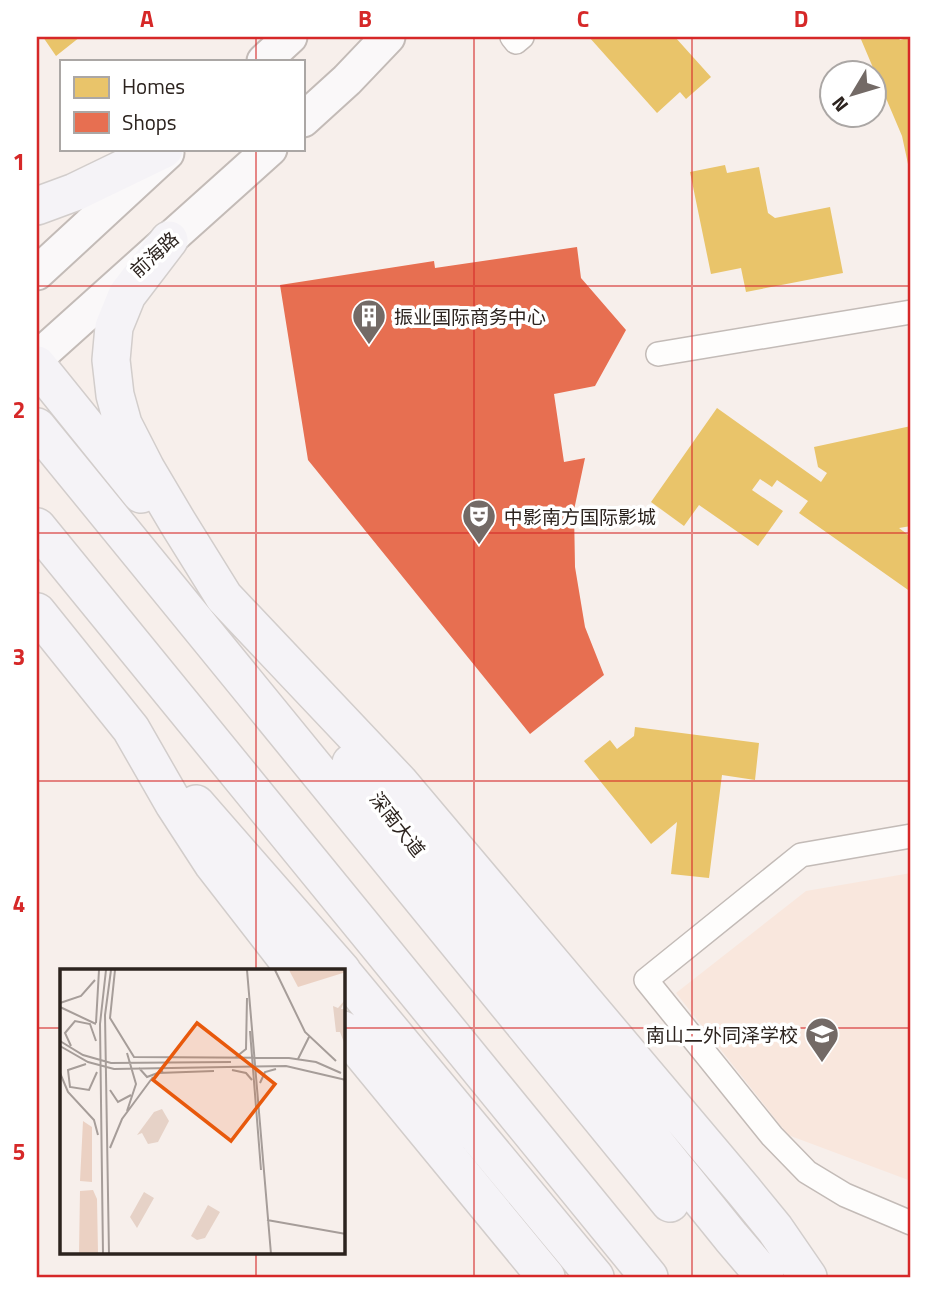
<svg xmlns="http://www.w3.org/2000/svg" width="948" height="1314" font-family="'Titillium Web','Noto Sans SC',sans-serif">
	<style>
		.built { fill: #f9e7dd }
		.homes { fill: #e9c46a }
		.shops { fill: #e76f51 }
		.lines { fill: none; stroke-linecap: round; stroke-linejoin: round }
		.minor-casing { stroke: #c3bbb7; stroke-width: 26 }
		.secondary-casing { stroke: #c3bbb7; stroke-width: 37 }
		.primary-casing { stroke: #d2cdcb; stroke-width: 40 }
		.minor { stroke: #fefdfc; stroke-width: 23 }
		.secondary { stroke: #faf8f9; stroke-width: 33 }
		.primary { stroke: #f5f3f7; stroke-width: 37 }
		.grid { fill: none; stroke: #d62828; stroke-width: 2; stroke-opacity: 0.55 }
		.labels { text-anchor: middle; dominant-baseline: central; stroke-width: 7; stroke-linejoin: round; paint-order: stroke }
		.street-label { font-size: 19px; fill: #2c231e; stroke: #fff }
		.poi-label { font-size: 19px; fill: #2c231e; stroke: #fff; text-anchor: start }
		.inset-road { fill: none; stroke: #a69d99; stroke-width: 2 }
		.view { fill: #e8590c; fill-opacity: 0.15; stroke: #e8590c; stroke-width: 3.5 }
		.inset-edge { fill: none; stroke: #2c231e; stroke-width: 3.5 }
		.neatline { fill: none; stroke: #d62828; stroke-width: 2.5 }
		.grid-label { font-size: 23px; text-anchor: middle; font-weight: bold; fill: #d62828 }
	</style>
	<rect width="100%" height="100%" fill="#f7efeb"/>
	<path class="built" d="M911 873V1181L788 1135 676 993 806 891Z"/>
	<path class="homes" d="M43 37H80L56 56Z
		M589 37H675L711 77 686 99 680 92 657 113Z
		M860 37H898L900 40 911 37V178L902 136Z
		M725 165 727 173 759 167 768 213 775 218 830 207 843 273 746 292 741 268 711 274 690 172Z
		M717 408 821 482 827 473 818 467 814 447 911 426V526L899 528 911 537V592L799 513 808 501 777 480 772 487 760 479 752 490 783 511 758 546 699 505 684 526 651 502Z
		M635 727 759 743 755 780 722 775 709 878 671 874 677 822 651 844 584 761 610 740 617 749 634 736Z"/>
	<path class="shops" d="M577 247 581 278 626 330 595 386 554 394 564 462 585 458 574 510 575 567 585 627 604 675 530 734 308 460 280 285 434 261 435 268Z"/>
	<g class="lines">
		<g class="minor-casing">
			<path id="minor" d="M512 37 516 42 522 37
				M658 354 911 312
				M911 836 801 855 646 980 772 1136 807 1172 845 1195 911 1223"/>
		</g>
		<g class="secondary-casing">
			<path id="secondary" d="M264 61 290 37
				M303 120 347 80 388 37
				M37 273 167 153
				M37 358 270 149"/>
		</g>
		<g class="primary-casing">
			<path id="primary" d="M37 206 75 192 164 149
				M169 240 127 295 114 327 111 360 115 395 123 424 146 469 178 523 224 597 399 782 744 1191 775 1229 808 1277
				M37 365 141 494
				M37 427 670 1203
				M37 527 649 1277
				M37 612 131 729 174 804 213 864 296 971
				M351 763 425 858 731 1237 765 1277
				M196 804 342 971
				M343 973 595 1277
				M343 1030 546 1277"/>
		</g>
		<use href="#minor" class="minor"/>
		<use href="#secondary" class="secondary"/>
		<use href="#primary" class="primary"/>
	</g>
	<path class="grid" d="M256 37V61M474 37V1277M692 37V1277M256 149V971M37 286H911M37 533H911M37 781H911M37 1028H61M343 1028H911M256 1253V1277"/>
	<defs>
		<g id="building-pin" transform="scale(1.75)"><path d="M0 17L-7.5 6A9.5 9.5 0 1 1 7.5 6Z" fill="#736a66" stroke="#fff"/><path d="M-4-6H4V6H1V3H-1V6H-4ZM-2.5-4.3h1.7v1.8h-1.7ZM.8-4.3h1.7v1.8H.8ZM-2.5-1h1.7V.8h-1.7ZM.8-1h1.7V.8H.8Z" fill="#fff"/></g>
		<g id="theatre-pin" transform="scale(1.75)"><path d="M0 17L-7.5 6A9.5 9.5 0 1 1 7.5 6Z" fill="#736a66" stroke="#fff"/><path d="M-5-5.5Q0-4 5-5.5V0Q5 5 0 6Q-5 5-5 0ZM-3.3-2.5H-1v1.5H-3.3ZM1-2.5H3.3v1.5H1ZM-2.8 1Q0 5.5 2.8 1Z" fill="#fff"/></g>
		<g id="school-pin" transform="scale(1.75)"><path d="M0 17L-7.5 6A9.5 9.5 0 1 1 7.5 6Z" fill="#736a66" stroke="#fff"/><path d="M0-5L7-2L0 1L-7-2ZM-4 1L0 2.5L4 1V4Q0 6-4 4Z" fill="#fff"/></g>
	</defs>
	<g fill-rule="evenodd">
		<use href="#building-pin" x="369" y="316"/>
		<use href="#theatre-pin" x="479" y="516"/>
		<use href="#school-pin" x="822" y="1034"/>
	</g>
	<g class="labels">
		<g class="street-label">
			<text transform="translate(154 254) rotate(-42)">前海路</text>
			<text transform="translate(398 824) rotate(52)">深南大道</text>
		</g>
		<g class="poi-label">
			<text x="394" y="316">振业国际商务中心</text>
			<text x="504" y="516">中影南方国际影城</text>
			<text x="798" y="1034" text-anchor="end">南山二外同泽学校</text>
		</g>
	</g>
	<g transform="translate(60 969)">
		<rect width="285" height="285" fill="#f7efeb"/>
		<path d="M285 31 281 40H285V76L280 63H276L273 37 278 39ZM102 140 109 152 98 173 88 175 82 164 77 166 94 143ZM84 223 94 229 77 259 70 248ZM148 236 160 243 145 269 137 271 131 267Z" fill="#e6d2c7"/>
		<path d="M229 1H285L286 3 238 18ZM23 152 32 158V213L20 212ZM33 221 37 230 38 284 19 285 20 222Z" fill="#ebd1c3"/>
		<path class="inset-road" d="M55 1 50 49 74 88 229 89 256 93 281 104M187 1 211 285M215 1 245 63 276 92M0 34 21 27 35 11M0 38 36 55M36 54 39 1M190 62 201 201M0 72 23 86 51 94 171 93M0 77 28 93 54 100 226 97 286 111M11 77 5 64 15 52 30 55 36 72M67 84 76 115 67 142M176 88 186 80 187 29M238 90 249 68M26 95 8 101 10 118 29 121 37 103M79 99 87 108 103 102M172 101 186 104 192 111M0 104 8 123 34 151 38 166M98 104 154 102M200 114 205 103 216 100M50 121 58 133 71 126M50 179 62 150 93 108M207 251 286 265M43 285 40 55 46 1M49 285 45 46 51 1"/>
		<path class="view" d="M137 54 215 115 171 172 93 111Z"/>
		<rect width="285" height="285" class="inset-edge"/>
	</g>
	<rect width="948" height="1314" fill="none" stroke="#ffffff" stroke-width="77"/>
	<rect x="60" y="60" width="245" height="91" fill="#ffffff" stroke="#aba7a5" stroke-width="2"/>
	<rect x="74" y="77" width="35" height="21" fill="#e9c46a" stroke="#aba7a5" stroke-width="2"/>
	<text x="122" y="94" font-size="21" fill="#2c231e">Homes</text>
	<rect x="74" y="112" width="35" height="21" fill="#e76f51" stroke="#aba7a5" stroke-width="2"/>
	<text x="122" y="130" font-size="21" fill="#2c231e">Shops</text>
	<g transform="translate(853 94) rotate(232)"><circle r="33" fill="#ffffff" stroke="#aba7a5" stroke-width="2"/>
	<path d="M0-5L12 26L0 18L-12 26Z" fill="#736a66"/>
	<text y="-10" font-size="19" font-weight="bold" text-anchor="middle" fill="#2c231e">N</text>
	</g>
	<rect x="38" y="38" width="871" height="1238" class="neatline"/>
	<g class="grid-label">
		<text x="147" y="27">A</text>
		<text x="365" y="27">B</text>
		<text x="583" y="27">C</text>
		<text x="801" y="27">D</text>
		<text x="19" y="170">1</text>
		<text x="19" y="418">2</text>
		<text x="19" y="665">3</text>
		<text x="19" y="912">4</text>
		<text x="19" y="1160">5</text>
	</g>
</svg>
